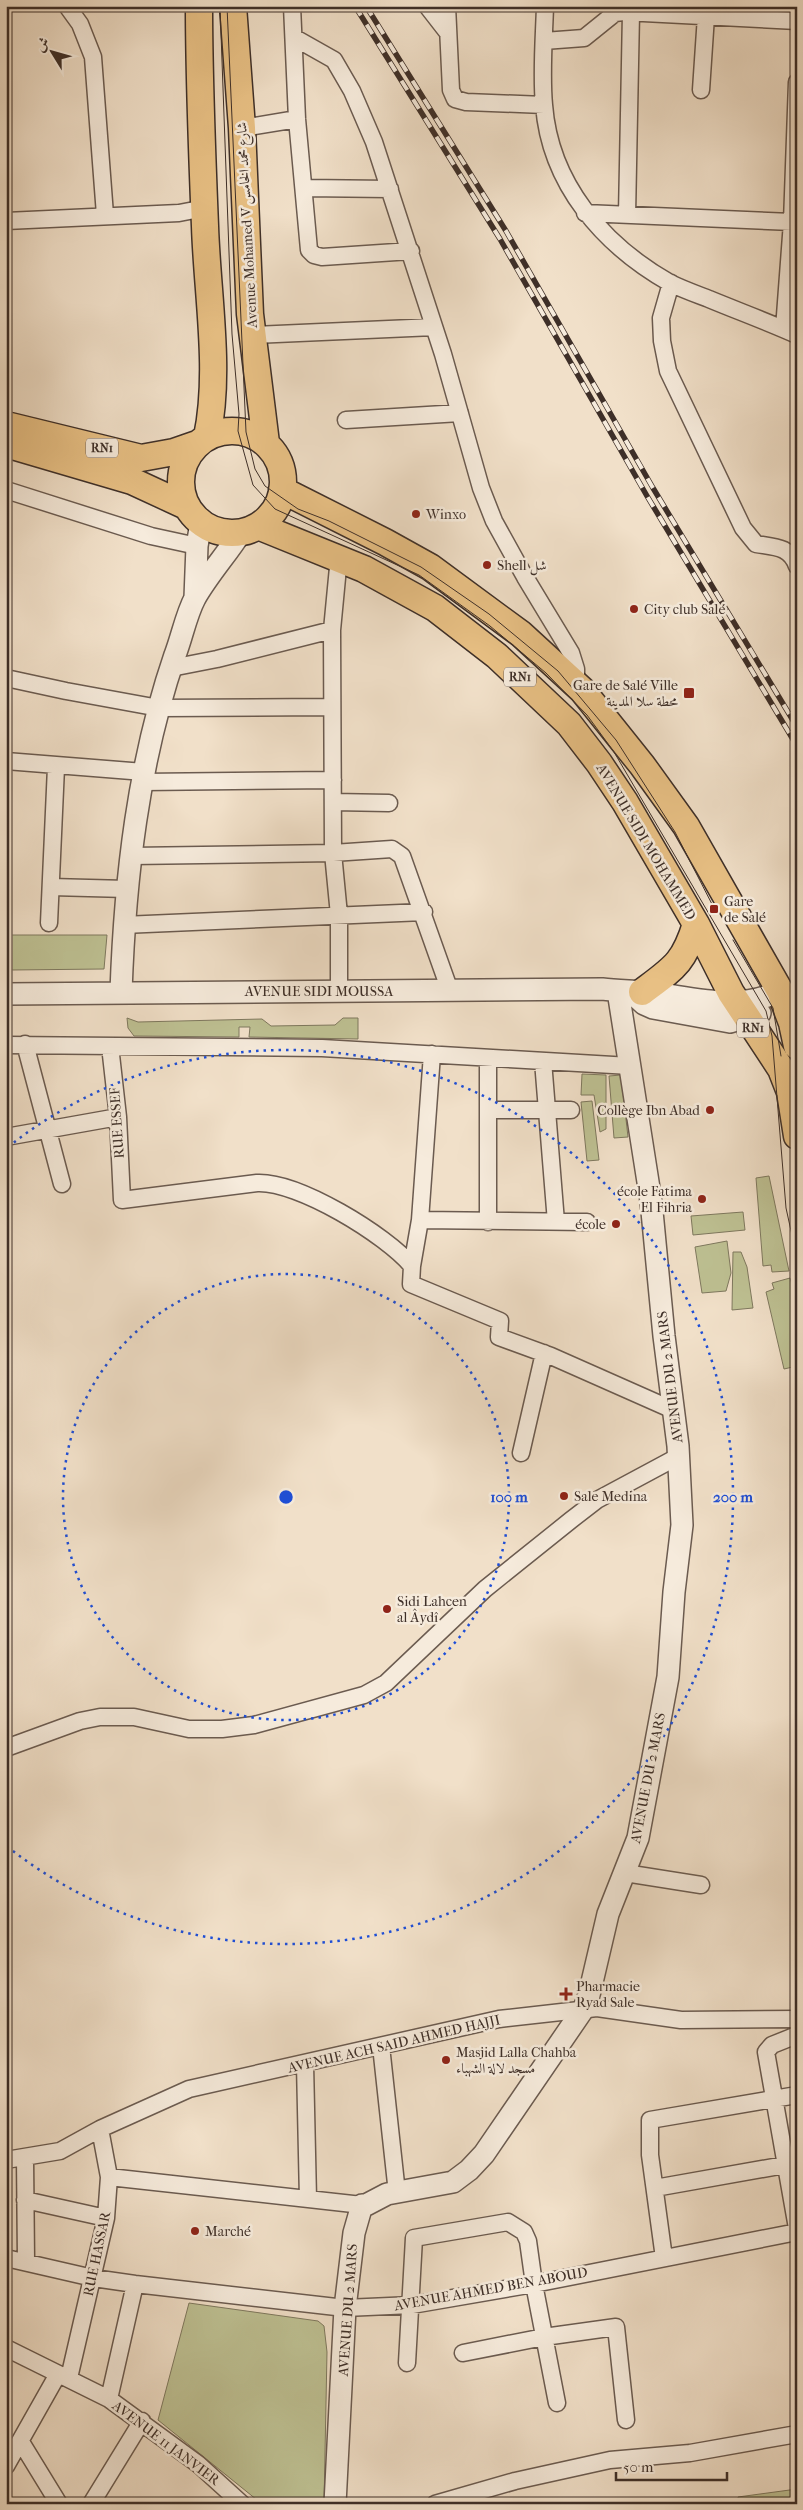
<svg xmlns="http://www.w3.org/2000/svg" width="803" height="2510" font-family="'IM FELL French Canon',Amiri,serif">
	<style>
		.green { fill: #bec193; stroke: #7e785e }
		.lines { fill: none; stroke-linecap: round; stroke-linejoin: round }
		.minor-casing { stroke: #6b5b50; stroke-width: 19 }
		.tertiary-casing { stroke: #6b5b50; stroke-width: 24 }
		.primary-casing { stroke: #3e2f28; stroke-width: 29 }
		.minor { stroke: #f6ebdc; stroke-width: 16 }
		.tertiary { stroke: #f6ebdc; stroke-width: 21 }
		.primary { stroke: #e8c084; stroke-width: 26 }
		.tram { stroke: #3e2f28; stroke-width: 1 }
		.rail-casing { stroke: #3e2f28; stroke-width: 5.5 }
		.rail { stroke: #f6ebdc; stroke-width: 4; stroke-dasharray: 11; stroke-linecap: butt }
		.ring { fill: none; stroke: #1d4ed8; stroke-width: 2.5; stroke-dasharray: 2.5 5 }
		.poi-dot { fill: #8f2418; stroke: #f6ebdc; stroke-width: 2 }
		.labels { text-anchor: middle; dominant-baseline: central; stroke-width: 5; stroke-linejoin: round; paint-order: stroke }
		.shield { fill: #f6ebdc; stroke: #75675e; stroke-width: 1 }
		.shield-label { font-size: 12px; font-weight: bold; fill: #3e2f28 }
		.street-label { font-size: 14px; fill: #3e2f28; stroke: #f6ebdc }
		.poi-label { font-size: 14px; fill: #3e2f28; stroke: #f6ebdc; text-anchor: start }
		.centre { fill: #1d4ed8; stroke: #f6ebdc; stroke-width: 2.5 }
		.ring-label { font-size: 15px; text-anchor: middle; font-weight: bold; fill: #1d4ed8; stroke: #f6ebdc; stroke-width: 5; stroke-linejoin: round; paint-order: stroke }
	</style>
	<rect width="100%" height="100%" fill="#f1e0c9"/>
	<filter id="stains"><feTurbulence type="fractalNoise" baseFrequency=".004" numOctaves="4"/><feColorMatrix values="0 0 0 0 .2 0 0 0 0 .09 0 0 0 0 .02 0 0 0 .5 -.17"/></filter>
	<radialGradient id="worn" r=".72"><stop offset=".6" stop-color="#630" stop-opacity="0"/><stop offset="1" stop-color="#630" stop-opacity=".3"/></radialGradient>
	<path class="green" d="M6 935H107L104 969 12 970 6 948Z
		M127 1018 138 1022 262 1019 271 1026 335 1025 343 1018H358V1039L249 1037 250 1027H239V1037L134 1036 128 1028Z
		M582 1074 606 1075V1129L600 1132 594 1095H581Z
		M621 1075 628 1137 614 1138 609 1076Z
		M592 1101 599 1160 587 1161 581 1102Z
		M769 1176 789 1271 772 1272 771 1265 763 1266 756 1178Z
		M743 1212 745 1230 693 1235 691 1216Z
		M727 1241 731 1273 726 1291 702 1293 695 1247Z
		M733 1252H741L747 1267 753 1308 732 1310Z
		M790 1278 797 1301V1366L784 1369 766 1292 774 1289 772 1283Z
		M189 2303 318 2321 324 2326 327 2352 324 2504H262L158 2420Z
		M797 2489V2504H739L738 2497Z"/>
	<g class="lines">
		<g class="minor-casing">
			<path id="minor" d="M67 6 80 24 93 57 105 215
				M292 6 297 119 309 250 314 255 322 257 411 251
				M427 6 448 33
				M447 6 451 90 455 99 466 102 544 105
				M545 6C544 39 541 73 544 105 550 184 603 245 670 283 682 289 696 294 709 299 738 311 768 322 797 335
				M295 38 334 60 352 91 374 142 443 354 481 488 494 521 525 577 571 653 576 669V682
				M544 41 584 38 615 13 624 12 797 21
				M701 90 706 16
				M242 128 297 119
				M305 188 390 189
				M585 213 792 222
				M627 215 631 13
				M6 221 179 213 205 208
				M671 283 661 318 662 341 668 371 743 528 756 544C774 547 790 546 797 566
				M784 329 792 222 797 82
				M252 335 434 327
				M346 420 460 413
				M6 490 151 536 197 546
				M332 630 333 853 339 915V991
				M171 668 217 659 332 630 339 557
				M6 678 66 691 159 708 331 707
				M6 761 144 772
				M142 782 333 780
				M333 802 389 803
				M131 856 333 853 392 849 402 856 450 991
				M51 887 127 889
				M49 923 56 767
				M123 925 424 912
				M25 1044 62 1184
				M6 1045 322 1048 630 1066
				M110 1046 118 1117 122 1200 257 1183C298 1181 386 1235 412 1266L411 1284 500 1321 499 1337 551 1356 673 1410
				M488 1058V1222
				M543 1061 556 1222
				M489 1110H571
				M6 1137 118 1117
				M420 1220 587 1222
				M412 1266 420 1220 432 1054
				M521 1453 544 1353
				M6 1748 80 1721 100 1717H134L189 1729H222L254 1725 364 1695 386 1683 485 1589 571 1520 597 1500 679 1456
				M625 1873 701 1885
				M797 2035 772 2045 766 2052 797 2228
				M381 2046 397 2193
				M305 2064 308 2199
				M25 2158 26 2261
				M6 2160 60 2151 100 2129 189 2089 499 2019 597 2008 681 2020 797 2019
				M109 2177 362 2205
				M655 2188 796 2163
				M25 2200 106 2218
				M6 2258 93 2278 135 2284 345 2308 412 2305 534 2284 797 2232
				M664 2258 650 2155V2120L797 2095
				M6 2348 109 2399 198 2464 242 2504
				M463 2353 544 2337 616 2327 626 2420
				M407 2363 414 2238 508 2222 524 2232 528 2241 534 2284 557 2403
				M69 2378 106 2218 109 2177 100 2129
				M109 2399 135 2284
				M21 2442 59 2504
				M6 2466 58 2374
				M91 2504 142 2421
				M435 2504 515 2481 610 2460 690 2453 797 2434"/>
		</g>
		<g class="tertiary-casing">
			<path id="tertiary" d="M195 598 197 546 201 523
				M121 992C125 878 138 763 175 655 182 637 186 615 195 598 208 575 227 554 241 532
				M632 993 644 1004 653 1008 730 1022 760 1013
				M6 994 602 989C619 991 638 991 655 993 698 999 740 1011 780 991
				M335 2504 345 2308 354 2233 362 2205H366L387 2194 453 2182 469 2170 484 2154 584 2008 589 1995 608 1914 638 1838 668 1677 674 1592 682 1525 678 1446 664 1336 651 1201 618 991"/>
		</g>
		<g class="primary-casing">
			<path id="primary" d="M199 6C199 79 202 153 205 226 207 293 221 371 207 437
				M233 6 242 128 250 314 266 443
				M6 425 141 458 174 452 197 444
				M181 482a51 51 0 1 1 102 0a51 51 0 1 1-102 0Z
				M6 444 132 481 186 506
				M282 490 385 542 430 567 521 634 582 690 642 765 686 826 780 991 792 1023 797 1046
				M258 526 364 569 435 608 497 656 569 724 599 763 625 802 696 924 731 993 781 1069 790 1092 797 1136
				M642 992C674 968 684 963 696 924"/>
		</g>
		<use href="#minor" class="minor"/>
		<use href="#tertiary" class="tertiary"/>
		<use href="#primary" class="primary"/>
		<path class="tram" d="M220 6 232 334 239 414 238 431 253 485 275 509 419 575 490 626 546 673 587 715 614 752 766 1011 772 1036 786 1208 797 1258
			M227 6 246 432 255 469 265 486 298 509 329 521 421 567 489 614 558 671 616 740 675 832 715 910
			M733 940 773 1008 781 1056"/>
		<g class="rail-casing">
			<path id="rail" d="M355 6 500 239 647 496 797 746
				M366 6 506 231 653 488 797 727"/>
		</g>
		<use href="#rail" class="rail"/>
	</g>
	<g class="ring">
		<circle cx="286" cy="1497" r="223"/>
		<path d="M8 1147A447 447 0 1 1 8 1847"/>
	</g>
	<g class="poi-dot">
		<circle cx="416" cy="514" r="5"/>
		<circle cx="487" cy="565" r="5"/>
		<circle cx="634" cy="609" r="5"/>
		<rect x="683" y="687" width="12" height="12" rx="2.5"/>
		<rect x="709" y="904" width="10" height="10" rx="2.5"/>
		<circle cx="710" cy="1110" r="5"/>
		<circle cx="702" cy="1199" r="5"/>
		<circle cx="616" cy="1224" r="5"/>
		<circle cx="564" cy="1496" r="5"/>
		<circle cx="387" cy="1609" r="5"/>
		<path d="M563.5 1986.5h5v5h5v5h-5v5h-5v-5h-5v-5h5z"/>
		<circle cx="446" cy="2060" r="5"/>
		<circle cx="195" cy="2231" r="5"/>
	</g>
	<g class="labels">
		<g class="shield">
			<rect x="86" y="438.5" width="32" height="19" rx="4"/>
			<rect x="504" y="667.5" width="32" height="19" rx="4"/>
			<rect x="737" y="1018.5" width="32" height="19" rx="4"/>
		</g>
		<g class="shield-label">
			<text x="102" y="448">RN1</text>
			<text x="520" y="677">RN1</text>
			<text x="753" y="1028">RN1</text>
		</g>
		<g class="street-label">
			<text transform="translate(247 225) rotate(-93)">Avenue Mohamed V شارع محمد الخامس</text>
			<text transform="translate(646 842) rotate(59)">AVENUE SIDI MOHAMMED</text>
			<text x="319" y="991">AVENUE SIDI MOUSSA</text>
			<text transform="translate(117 1123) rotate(-94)">RUE ESSEF</text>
			<text transform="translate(670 1377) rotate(-97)">AVENUE DU 2 MARS</text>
			<text transform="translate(648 1778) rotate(-79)">AVENUE DU 2 MARS</text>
			<text transform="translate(394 2044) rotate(-13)">AVENUE ACH SAID AHMED HAJJI</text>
			<text transform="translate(97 2254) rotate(-78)">RUE HASSAR</text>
			<text transform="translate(491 2289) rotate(-10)">AVENUE AHMED BEN ABOUD</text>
			<text transform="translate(348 2310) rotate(-86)">AVENUE DU 2 MARS</text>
			<text transform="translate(166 2443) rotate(37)">AVENUE 11 JANVIER</text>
		</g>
		<g class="poi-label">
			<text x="426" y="514">Winxo</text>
			<text x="497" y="565">Shell شل</text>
			<text x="644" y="609">City club Salé</text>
			<text x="678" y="685" text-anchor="end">Gare de Salé Ville<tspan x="678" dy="16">محطة سلا المدينة</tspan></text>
			<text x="724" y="901">Gare<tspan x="724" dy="16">de Salé</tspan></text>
			<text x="700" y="1110" text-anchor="end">Collège Ibn Abad</text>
			<text x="692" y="1191" text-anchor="end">école Fatima<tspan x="692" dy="16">El Fihria</tspan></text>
			<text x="606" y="1224" text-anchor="end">école</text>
			<text x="574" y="1496">Sale Medina</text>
			<text x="397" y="1601">Sidi Lahcen<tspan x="397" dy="16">al Âydî</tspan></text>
			<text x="576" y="1986">Pharmacie<tspan x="576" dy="16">Ryad Sale</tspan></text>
			<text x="456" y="2052">Masjid Lalla Chahba<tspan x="456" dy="16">مسجد لالة الشهباء</tspan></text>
			<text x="205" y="2231">Marché</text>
		</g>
	</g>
	<circle cx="286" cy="1497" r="8" class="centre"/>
	<g class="ring-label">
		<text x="509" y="1502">100 m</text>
		<text x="733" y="1502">200 m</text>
	</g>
	<rect width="803" height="2510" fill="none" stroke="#f1e0c9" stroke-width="25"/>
	<rect x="8" y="8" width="788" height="2495" fill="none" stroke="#3e2f28" stroke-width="2.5"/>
	<rect x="12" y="12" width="778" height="2485" fill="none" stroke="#3e2f28"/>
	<g transform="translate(52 52) rotate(307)" stroke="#f6ebdc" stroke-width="4" paint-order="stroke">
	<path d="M0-4L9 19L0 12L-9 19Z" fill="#3e2f28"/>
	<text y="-8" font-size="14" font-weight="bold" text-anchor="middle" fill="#3e2f28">ش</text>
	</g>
	<path d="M616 2472v8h111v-8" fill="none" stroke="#3e2f28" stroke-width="2.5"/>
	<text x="623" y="2472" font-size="15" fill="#3e2f28" stroke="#f6ebdc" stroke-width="4" paint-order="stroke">50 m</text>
	<rect width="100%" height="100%" filter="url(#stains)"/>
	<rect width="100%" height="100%" fill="url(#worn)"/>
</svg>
